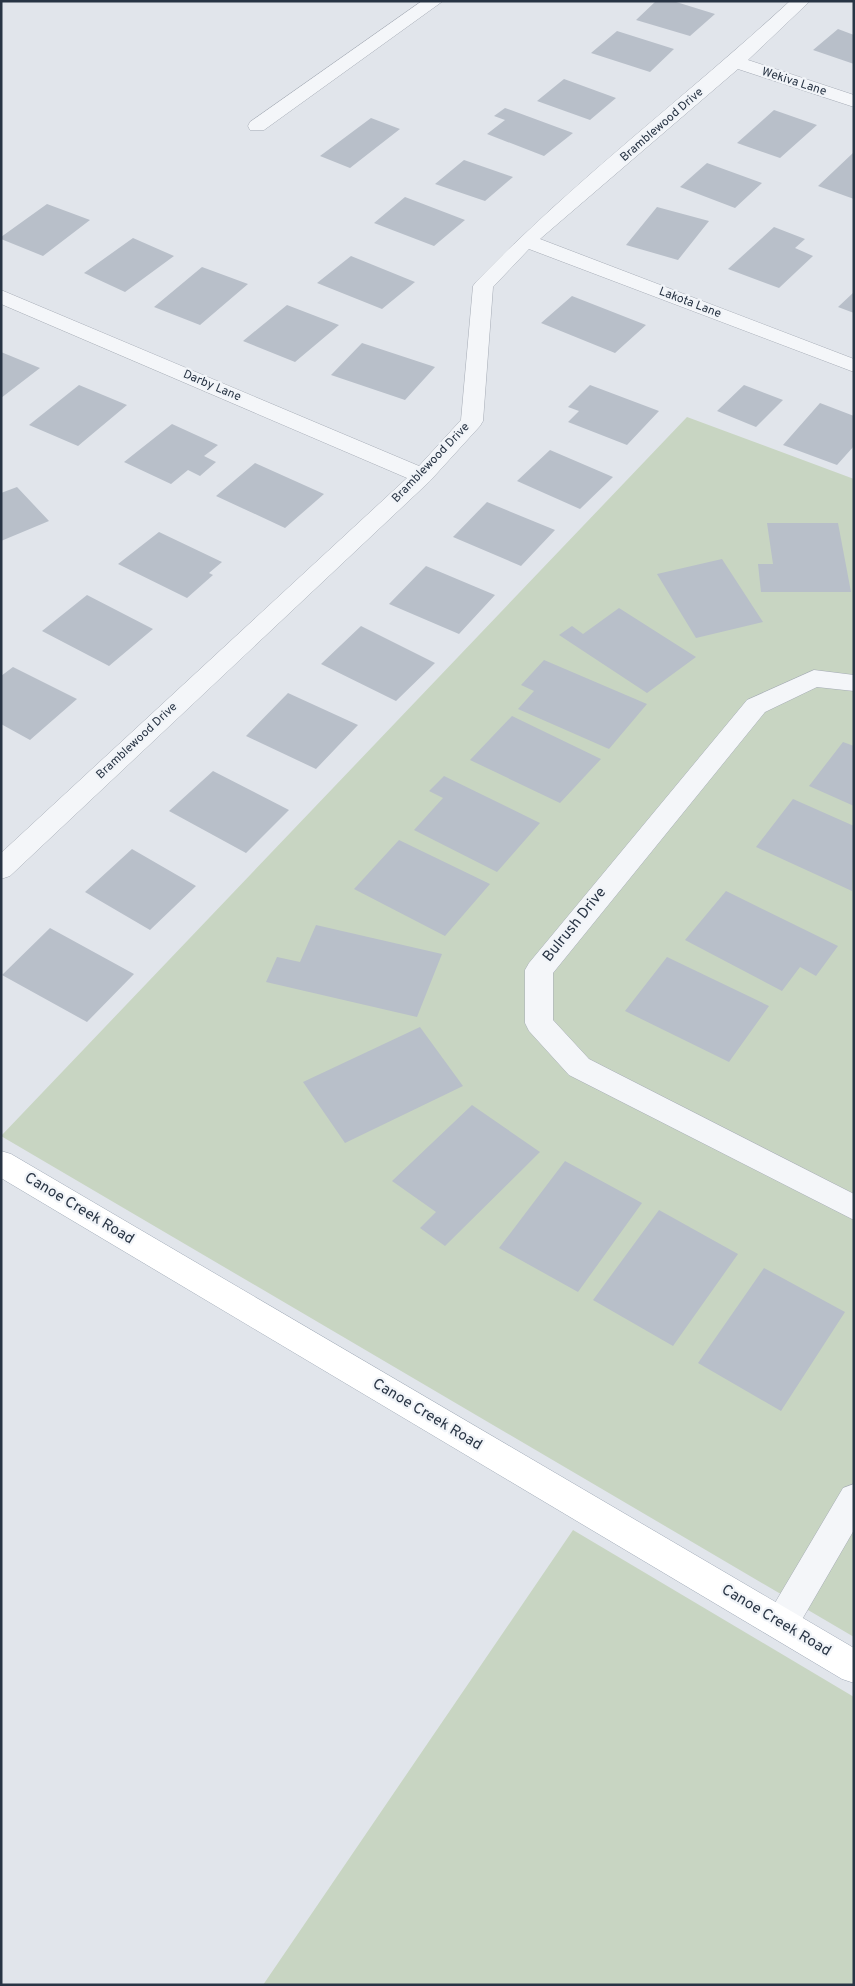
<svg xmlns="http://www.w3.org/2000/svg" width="855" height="1986" font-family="Overpass,sans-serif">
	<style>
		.green { fill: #c8d5c2 }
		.building { fill: #b8bfc9 }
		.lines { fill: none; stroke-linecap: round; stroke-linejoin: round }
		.minor-casing { stroke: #a6acb6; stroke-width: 1 }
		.major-casing { stroke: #a0aab7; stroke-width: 1 }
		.minor { fill: #f4f6f9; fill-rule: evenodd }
		.major { fill: #fff; fill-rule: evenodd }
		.labels { text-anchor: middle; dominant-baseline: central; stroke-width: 4.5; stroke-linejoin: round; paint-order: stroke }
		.far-street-label { font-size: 12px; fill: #283444; stroke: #f1f4f8 }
		.street-label { font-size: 15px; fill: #283444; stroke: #f1f4f8 }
	</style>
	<rect width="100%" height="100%" fill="#e1e5eb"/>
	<path class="green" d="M687 417 854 479V1637L1 1136Z
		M573 1530 854 1697V1985H263Z"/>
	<path class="building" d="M656 1H673L715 14 690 36 636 20Z
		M838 29 854 35V64L813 50Z
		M617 31 674 49 650 72 591 53Z
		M564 79 616 98 590 120 537 101Z
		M505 108 573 133 544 156 487 134 505 120 494 116Z
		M774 110 817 125 780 158 737 143Z
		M371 118 400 129 350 168 320 156Z
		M854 152V199L818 186Z
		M464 160 513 177 485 201 435 184Z
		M707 163 762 183 735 208 680 187Z
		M405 197 465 220 434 246 374 223Z
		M47 204 90 220 43 256 1 239V237Z
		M657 207 709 221 678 260 626 245Z
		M774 227 805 239 795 248 813 256 779 288 728 269Z
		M133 238 174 256 125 292 84 273Z
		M351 256 415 282 382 309 317 283Z
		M202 267 248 284 200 325 154 307Z
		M854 292V313L838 307Z
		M572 296 646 325 615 353 541 323Z
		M287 305 339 325 295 362 243 341Z
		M362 343 435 367 405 400 331 375Z
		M1 352 40 368 1 398Z
		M79 385 127 405 78 446 29 425Z
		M590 385 659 411 627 445 568 422 579 411 568 407Z
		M744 385 783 400 756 427 717 411Z
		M820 403 854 416V446L837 465 783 445Z
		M172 424 218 445 204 456 216 462 200 476 188 470 171 484 124 462Z
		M550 450 613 477 580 509 517 481Z
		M255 463 324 494 285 528 216 496Z
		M17 487 49 521 1 541V493Z
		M487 502 555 530 521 566 453 537Z
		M767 523H838L851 592H761L758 564H773Z
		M159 532 222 562 209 573 213 575 187 598 118 564Z
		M722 559 763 622 696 638 657 574Z
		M426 566 495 595 459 634 389 604Z
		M87 595 153 629 109 666 42 631Z
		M619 608 696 657 647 693 559 635 572 626 583 634Z
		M361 626 435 663 396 701 321 664Z
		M544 660 647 704 609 749 518 709 534 691 521 685Z
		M13 667 77 699 30 740 1 724V676Z
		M288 693 358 725 316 769 246 736Z
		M512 716 601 759 560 803 470 760Z
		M843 742 854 746V806L809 786Z
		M213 771 289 810 246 853 169 811Z
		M444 776 540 823 497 872 414 830 443 798 429 791Z
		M793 799 854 826 852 891 756 847Z
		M399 840 490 884 445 936 354 889Z
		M132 849 196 886 150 930 85 892Z
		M726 891 838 946 816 976 800 967 782 991 685 940Z
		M316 925 442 954 417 1017 266 982 277 957 300 962Z
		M50 928 134 974 87 1022 2 975Z
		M667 957 769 1006 729 1062 625 1011Z
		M420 1027 463 1086 345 1143 303 1082Z
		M472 1105 540 1152 445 1246 420 1228 436 1212 392 1181Z
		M565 1161 642 1203 578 1292 499 1248Z
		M659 1210 738 1254 673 1346 593 1300Z
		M764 1268 845 1312 781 1411 698 1363Z"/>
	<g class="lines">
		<g class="minor-casing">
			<path id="minor" d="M422 1H443L264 130H250L248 126 250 122Z
				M790 1H810L748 60 854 95V107L738 69 540 239 854 359V372L529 249 493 287 483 421 480 426 430 481 10 876 1 879V853L407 478 1 304V290L419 466 461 420 473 286 476 282C573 181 687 96 790 1Z
				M814 670 854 675V691L817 687 765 712 553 973V1020L589 1059 854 1194V1220L569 1075 529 1031 525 1023V970L529 963 747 700Z
				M854 1484V1530L793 1635 781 1640 769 1635 764 1624 769 1613 843 1488Z"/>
		</g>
		<g class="major-casing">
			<path id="major" d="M1 1151 11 1154 854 1648V1683L842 1679 1 1178Z"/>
		</g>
		<use href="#minor" class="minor"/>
		<use href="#major" class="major"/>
	</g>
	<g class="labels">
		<g class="far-street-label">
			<text transform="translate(794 82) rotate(18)">Wekiva Lane</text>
			<text transform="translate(662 125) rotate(-41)">Bramblewood Drive</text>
			<text transform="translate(690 303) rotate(21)">Lakota Lane</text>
			<text transform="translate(212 386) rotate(23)">Darby Lane</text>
			<text transform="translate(431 463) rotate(-46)">Bramblewood Drive</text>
			<text transform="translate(137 741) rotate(-43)">Bramblewood Drive</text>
		</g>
		<g class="street-label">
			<text transform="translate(575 925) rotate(-51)">Bulrush Drive</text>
			<text transform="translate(79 1209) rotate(31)">Canoe Creek Road</text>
			<text transform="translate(427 1415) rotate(31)">Canoe Creek Road</text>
			<text transform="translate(776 1621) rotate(31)">Canoe Creek Road</text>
		</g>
	</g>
	<rect width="855" height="1986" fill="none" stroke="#283444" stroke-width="5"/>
</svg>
